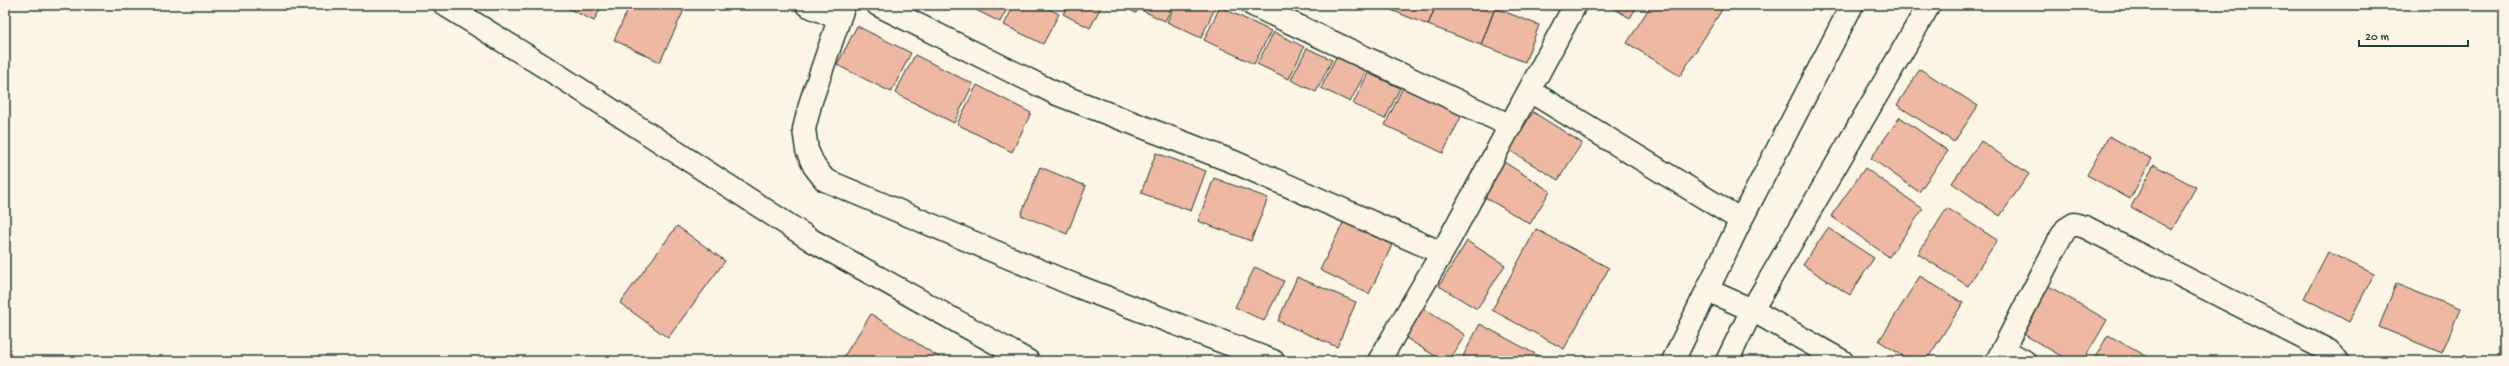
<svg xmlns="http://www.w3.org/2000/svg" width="2509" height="366" font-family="'Gochi Hand',sans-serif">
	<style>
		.building { fill: #efb8a3; stroke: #1f3d34 }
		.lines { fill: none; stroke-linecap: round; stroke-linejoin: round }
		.minor-casing { stroke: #1f3d34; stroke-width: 25 }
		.minor { stroke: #fcf5e5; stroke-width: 22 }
	</style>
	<rect width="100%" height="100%" fill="#fcf5e5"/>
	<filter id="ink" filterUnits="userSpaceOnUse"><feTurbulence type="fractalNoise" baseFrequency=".025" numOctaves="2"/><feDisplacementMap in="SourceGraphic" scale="8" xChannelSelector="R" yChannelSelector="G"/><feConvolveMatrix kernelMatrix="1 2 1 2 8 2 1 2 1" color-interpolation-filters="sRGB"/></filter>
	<g filter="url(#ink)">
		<path class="building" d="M561 5H602L594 21Z
			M630 5H673L684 10 660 62 614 40Z
			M966 5H1009L1000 22Z
			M1014 5H1041L1059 14 1043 44 1004 25Z
			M1068 5H1102L1090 28 1063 14Z
			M1119 5H1140L1136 13Z
			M1143 5H1173L1165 21 1141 10Z
			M1175 5 1216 6 1201 38 1167 22Z
			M1379 5H1436L1428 25Z
			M1436 5H1487L1495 8 1481 45 1428 25Z
			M1608 5H1638L1630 18Z
			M1651 5H1725L1680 76 1627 43Z
			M1220 7 1271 31 1254 64 1204 40Z
			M1495 8 1539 25 1525 62 1481 45Z
			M857 26 911 53 891 92 837 65Z
			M1274 32 1304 47 1289 79 1257 64Z
			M1307 48 1332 60 1316 92 1291 80Z
			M915 55 973 84 954 123 895 93Z
			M1336 57 1366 71 1350 102 1321 88Z
			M1920 69 1978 106 1954 142 1897 105Z
			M1368 73 1400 88 1385 119 1353 104Z
			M1406 81 1465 109 1443 153 1385 125Z
			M977 85 1031 113 1012 152 957 124Z
			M1533 112 1582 143 1558 180 1509 150Z
			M1900 117 1948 151 1919 192 1871 158Z
			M2109 136 2152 159 2130 199 2087 175Z
			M1981 141 2029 174 2000 216 1952 183Z
			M1156 153 1206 171 1191 211 1141 193Z
			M1504 162 1550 191 1530 224 1483 196Z
			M2154 165 2196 187 2172 230 2131 207Z
			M1040 167 1086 186 1067 234 1021 215Z
			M1865 168 1923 209 1889 257 1831 216Z
			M1214 178 1268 198 1251 241 1198 221Z
			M1947 208 1997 240 1968 286 1918 254Z
			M1344 221 1392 245 1369 294 1320 270Z
			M677 226 725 261 668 338 620 303Z
			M1828 228 1874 258 1850 295 1803 265Z
			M1536 229 1609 268 1564 349 1492 310Z
			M1467 241 1505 265 1477 309 1439 286Z
			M2328 252 2374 274 2349 322 2304 298Z
			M1255 267 1284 281 1264 321 1235 307Z
			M1920 276 1963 303 1926 361H1911L1879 341Z
			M1297 277 1356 302 1337 347 1278 321Z
			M2045 284 2107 320 2083 361H2070L2018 331Z
			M2396 284 2460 309 2442 353 2379 327Z
			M1421 307 1465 335 1449 361H1443L1403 336Z
			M871 314 945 361H841Z
			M1480 324 1548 361H1472L1463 356Z
			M2108 335 2154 361H2093Z"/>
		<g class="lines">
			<g class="minor-casing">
				<path id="minor" d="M445 5 561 77 813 241 1028 361
					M807 5 838 18
					M844 5 811 101 804 129 807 150 814 166 825 180 1074 285 1273 361
					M878 5 1057 94 1234 162 1442 253
					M1253 5 1511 126
					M1530 91 1741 220
					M1707 290 1752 310 1842 361
					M2004 350 2024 361
					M1379 361 1442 253 1575 5
					M1673 361 1741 220 1852 5
					M1727 361 1752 310 1929 5
					M1997 361 2061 237 2066 229 2074 224 2085 227 2329 351 2337 361"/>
			</g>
			<use href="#minor" class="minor"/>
		</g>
	</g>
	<rect width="2509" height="366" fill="none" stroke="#fcf5e5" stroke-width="20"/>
	<rect x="10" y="10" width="2489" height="346" fill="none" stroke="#1f3d34" stroke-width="1.5" filter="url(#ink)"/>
	<path d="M2359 40v6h109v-6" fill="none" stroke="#1f3d34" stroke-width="2"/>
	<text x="2365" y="40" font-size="12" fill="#1f3d34" stroke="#fcf5e5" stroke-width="3" paint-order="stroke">20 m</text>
</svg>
